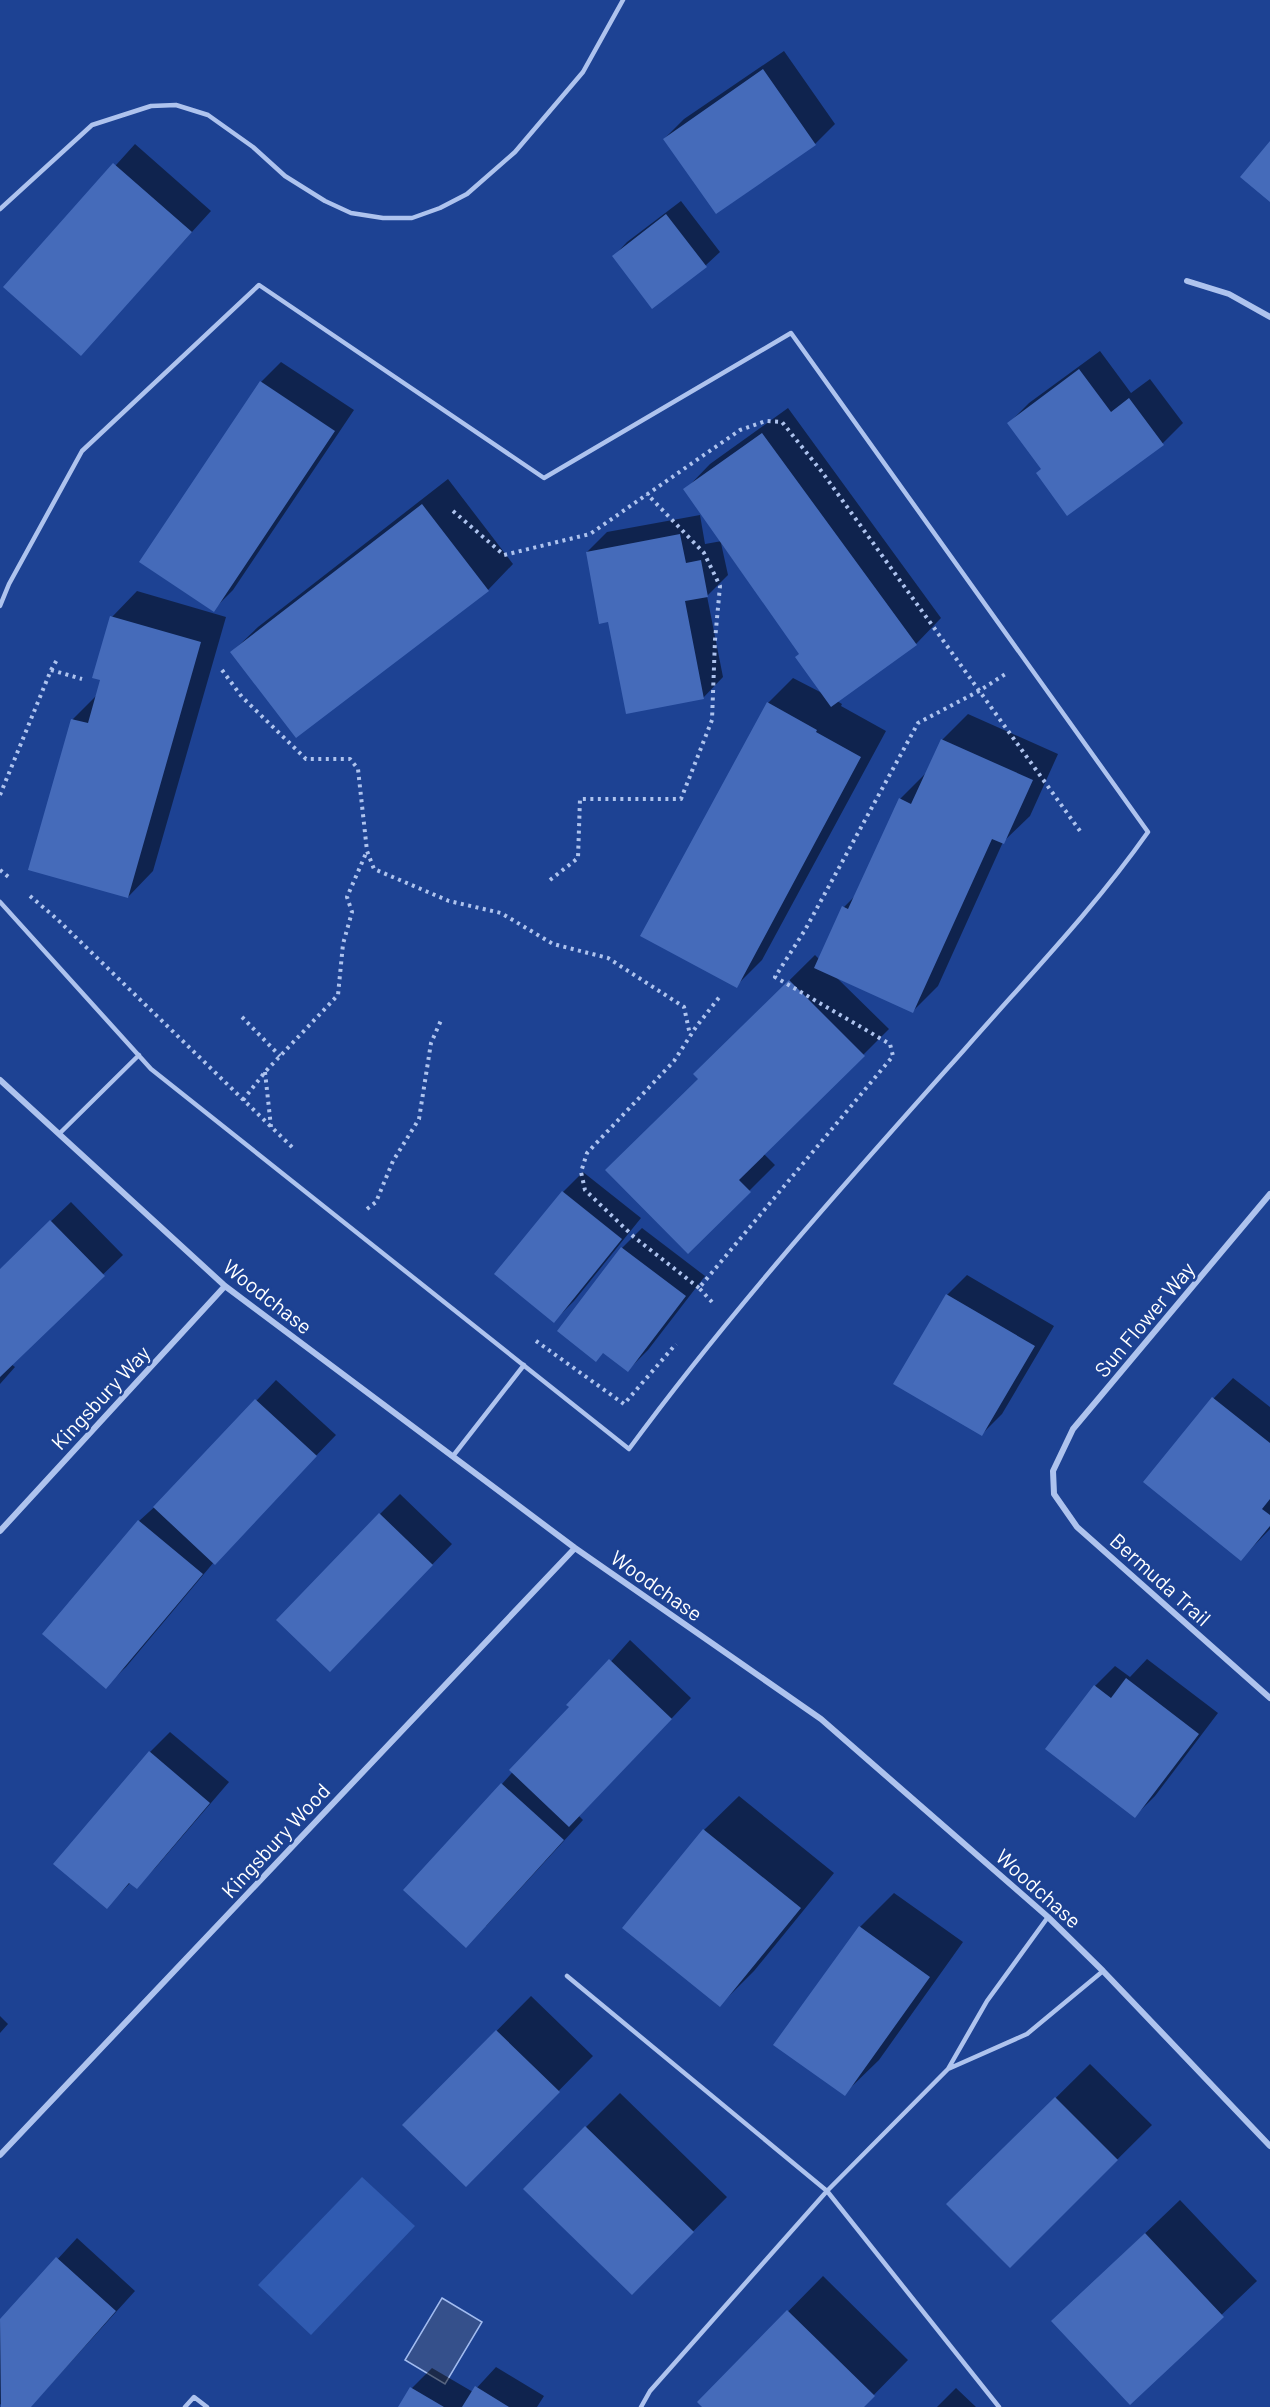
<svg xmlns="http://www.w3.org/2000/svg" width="1270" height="2407" font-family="Barlow,sans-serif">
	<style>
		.green { fill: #305bb1 }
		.water { fill: #35508b; stroke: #a2bcf0; stroke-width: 1.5 }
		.shadow { fill: #0007 }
		.building { fill: #456bba }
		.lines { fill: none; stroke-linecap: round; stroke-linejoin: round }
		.path { stroke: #aec3ee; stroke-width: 4; stroke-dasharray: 3 4.5; stroke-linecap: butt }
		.lane { stroke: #aec3ee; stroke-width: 4.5 }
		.street { stroke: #aec3ee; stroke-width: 6 }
		.labels { text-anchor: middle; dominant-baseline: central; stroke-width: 5; stroke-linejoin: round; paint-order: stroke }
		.street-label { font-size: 21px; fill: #fff; stroke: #1d4293 }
	</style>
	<rect width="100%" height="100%" fill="#1d4293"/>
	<path class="green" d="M362 2177 415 2226 311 2335 258 2285Z"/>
	<path class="water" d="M442 2298 482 2322 445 2384 405 2360Z"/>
	<path class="shadow" d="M784 51 835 124 815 144 716 212 664 139 684 119Z
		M135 144 211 211 81 354 6 287Z
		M681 201 720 252 706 265 653 306 614 256 627 242Z
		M1100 351 1131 393 1150 379 1183 423 1163 443 1067 514 1043 468 1009 423 1029 403Z
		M281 362 354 410 233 590 213 610 141 561 261 382Z
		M788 408 941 618 916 644 837 701 842 704 841 706 886 731 762 960 736 986 768 703 793 678 824 694 801 653 721 543 728 575 707 596 723 677 703 698 609 620 587 552 607 532 700 515 705 544 722 541 685 490 710 464Z
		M448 479 513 564 488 590 232 652 258 627Z
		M137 591 226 617 153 871 128 897 73 719 98 694 112 617Z
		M968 714 1058 754 1030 816 1003 842 938 986 913 1011 837 978 889 1029 764 1154 775 1165 688 1252 700 1079 721 1048 815 955 820 960 844 907 857 894 900 799 926 773 942 740Z
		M583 1172 641 1218 574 1301 554 1321 563 1192Z
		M71 1202 123 1255 11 1364 15 1367 0 1384V1270Z
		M642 1228 705 1276 648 1350 628 1370 604 1352 559 1331 622 1248Z
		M967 1275 1054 1326 1002 1414 982 1434 947 1295Z
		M1233 1378 1270 1407V1529L1241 1559 1145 1482 1214 1398Z
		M276 1380 336 1435 214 1562 126 1667 106 1686 139 1521 160 1502Z
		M400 1494 452 1544 350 1650 380 1514Z
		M630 1640 691 1698 579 1816 583 1820 486 1926 502 1784Z
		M1147 1659 1218 1713 1155 1796 1135 1816 1095 1686 1115 1666 1130 1677Z
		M170 1732 229 1782 156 1867 137 1887 131 1882 107 1907 150 1752Z
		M739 1796 834 1873 754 1971 720 2005 624 1927 704 1830Z
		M894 1893 963 1942 879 2060 844 2094 860 1927Z
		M531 1996 593 2056 466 2185 404 2125Z
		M0 2016 8 2024 0 2033Z
		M1090 2064 1152 2125 1010 2266 983 2170Z
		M620 2093 727 2197 666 2259 586 2127Z
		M1180 2200 1257 2281 1130 2402 1053 2321Z
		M77 2238 135 2291 30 2407H4L0 2404V2322Z
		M823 2276 908 2360 862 2407H705L699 2402Z
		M496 2367 544 2396 537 2407H400L412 2388 432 2368 473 2392Z
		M956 2388 976 2407H937Z"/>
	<path class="building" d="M763 69 816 145 716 214 663 139Z
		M1270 141V202L1240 177Z
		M113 163 192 232 81 356 3 287Z
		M666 214 707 267 652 309 612 256Z
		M1079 369 1111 412 1129 398 1164 445 1067 516 1036 473 1041 469 1007 423Z
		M260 381 335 431 214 612 139 562Z
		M762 433 917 645 831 707 795 657 799 654 683 489Z
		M422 504 489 591 296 738 230 652Z
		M680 534 686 563 701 560 708 597 685 601 704 699 626 714 608 622 599 624 586 552Z
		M110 616 201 642 128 898 28 870 71 719 88 723 100 680 92 678Z
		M767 702 817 730 816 732 861 757 737 988 640 936Z
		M941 739 1033 780 1004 844 992 839 913 1013 814 968 842 906 848 909 899 798 911 804Z
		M789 980 865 1056 739 1180 751 1192 688 1254 605 1170 698 1079 693 1074Z
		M562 1191 622 1239 554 1323 494 1274Z
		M50 1220 105 1276 0 1377V1269Z
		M621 1247 686 1296 628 1372 603 1353 596 1362 557 1331Z
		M946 1294 1035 1346 982 1436 893 1384Z
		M1212 1397 1270 1443V1499L1262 1509 1270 1515V1526L1241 1561 1143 1482Z
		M255 1399 317 1456 215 1565 153 1507Z
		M379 1513 433 1565 330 1672 276 1620Z
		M138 1520 203 1574 106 1689 42 1634Z
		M609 1659 672 1719 569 1827 509 1770 569 1707 566 1705Z
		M1126 1678 1199 1734 1135 1818 1045 1749 1094 1685 1111 1698Z
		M149 1751 210 1803 137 1889 129 1883 107 1909 53 1864Z
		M501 1783 564 1840 466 1948 403 1890Z
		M703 1829 801 1908 720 2007 622 1928Z
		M859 1926 930 1977 845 2096 773 2045Z
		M496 2030 560 2092 466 2187 402 2125Z
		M1055 2097 1118 2160 1010 2268 946 2204Z
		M585 2126 694 2232 632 2295 523 2189Z
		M1145 2233 1224 2317 1130 2405 1051 2321Z
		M56 2257 116 2311 31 2407H1L0 2319Z
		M787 2310 875 2396 864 2407H702L697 2402Z
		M475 2386 509 2407H462Z
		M410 2387 444 2407H398Z"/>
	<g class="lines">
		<path class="path" d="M453 511 504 555 590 534 740 430 766 421 782 422 822 472 1080 831
			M51 670 82 679
			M222 670 242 697 306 759H350L358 769 367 851 374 869 449 901 501 913 553 944 608 958 684 1007 690 1035
			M0 795 51 670 58 658
			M0 870 11 879
			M550 880 578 858 580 799H681L712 720 715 640 720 586 704 553 647 494
			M30 896 57 919 293 1148
			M242 1017 280 1056
			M265 1072 271 1127
			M243 1100 265 1072 338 995 343 944 352 912 347 897 367 851
			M367 1209 376 1202 393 1161 419 1119 431 1043 442 1018
			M699 1288 634 1237 585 1190 581 1172 587 1153 674 1061 696 1027 721 995
			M712 1302 699 1288 893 1056 890 1044 775 977 805 930 918 723 979 691 1007 673
			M536 1341 624 1404 676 1344"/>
		<path class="lane" d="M0 209 92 125 151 106 176 105 208 115 253 147 285 176 325 201 351 213 383 218H412L440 208 467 194 515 152 583 72 623 0
			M0 606 9 584 82 451 259 285 544 478 791 333 1148 832C1093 910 1026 979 964 1050 849 1179 732 1309 629 1449L151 1069 0 902
			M59 1134 139 1055
			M453 1456 524 1365
			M567 1976 827 2191 999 2407
			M948 2069 1027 2034 1103 1971
			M185 2407 194 2397 207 2407
			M641 2407 650 2391 827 2191 948 2069 987 2001 1048 1917"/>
		<path class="street" d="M1187 281 1229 294 1270 317
			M0 1080 225 1286 575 1548 821 1719 1048 1917 1103 1971 1270 2146
			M1270 1194 1073 1429 1053 1471 1054 1494 1077 1527 1270 1698
			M0 1531 225 1286
			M0 2155 575 1548"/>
	</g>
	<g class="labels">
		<g class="street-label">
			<text transform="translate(268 1296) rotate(38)">Woodchase</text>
			<text transform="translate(1144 1319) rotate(-50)">Sun Flower Way</text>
			<text transform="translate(100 1397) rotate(-47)">Kingsbury Way</text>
			<text transform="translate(1161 1579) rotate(42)">Bermuda Trail</text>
			<text transform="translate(657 1585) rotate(35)">Woodchase</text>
			<text transform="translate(275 1840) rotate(-47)">Kingsbury Wood</text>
			<text transform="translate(1039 1888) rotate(42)">Woodchase</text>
		</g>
	</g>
</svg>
